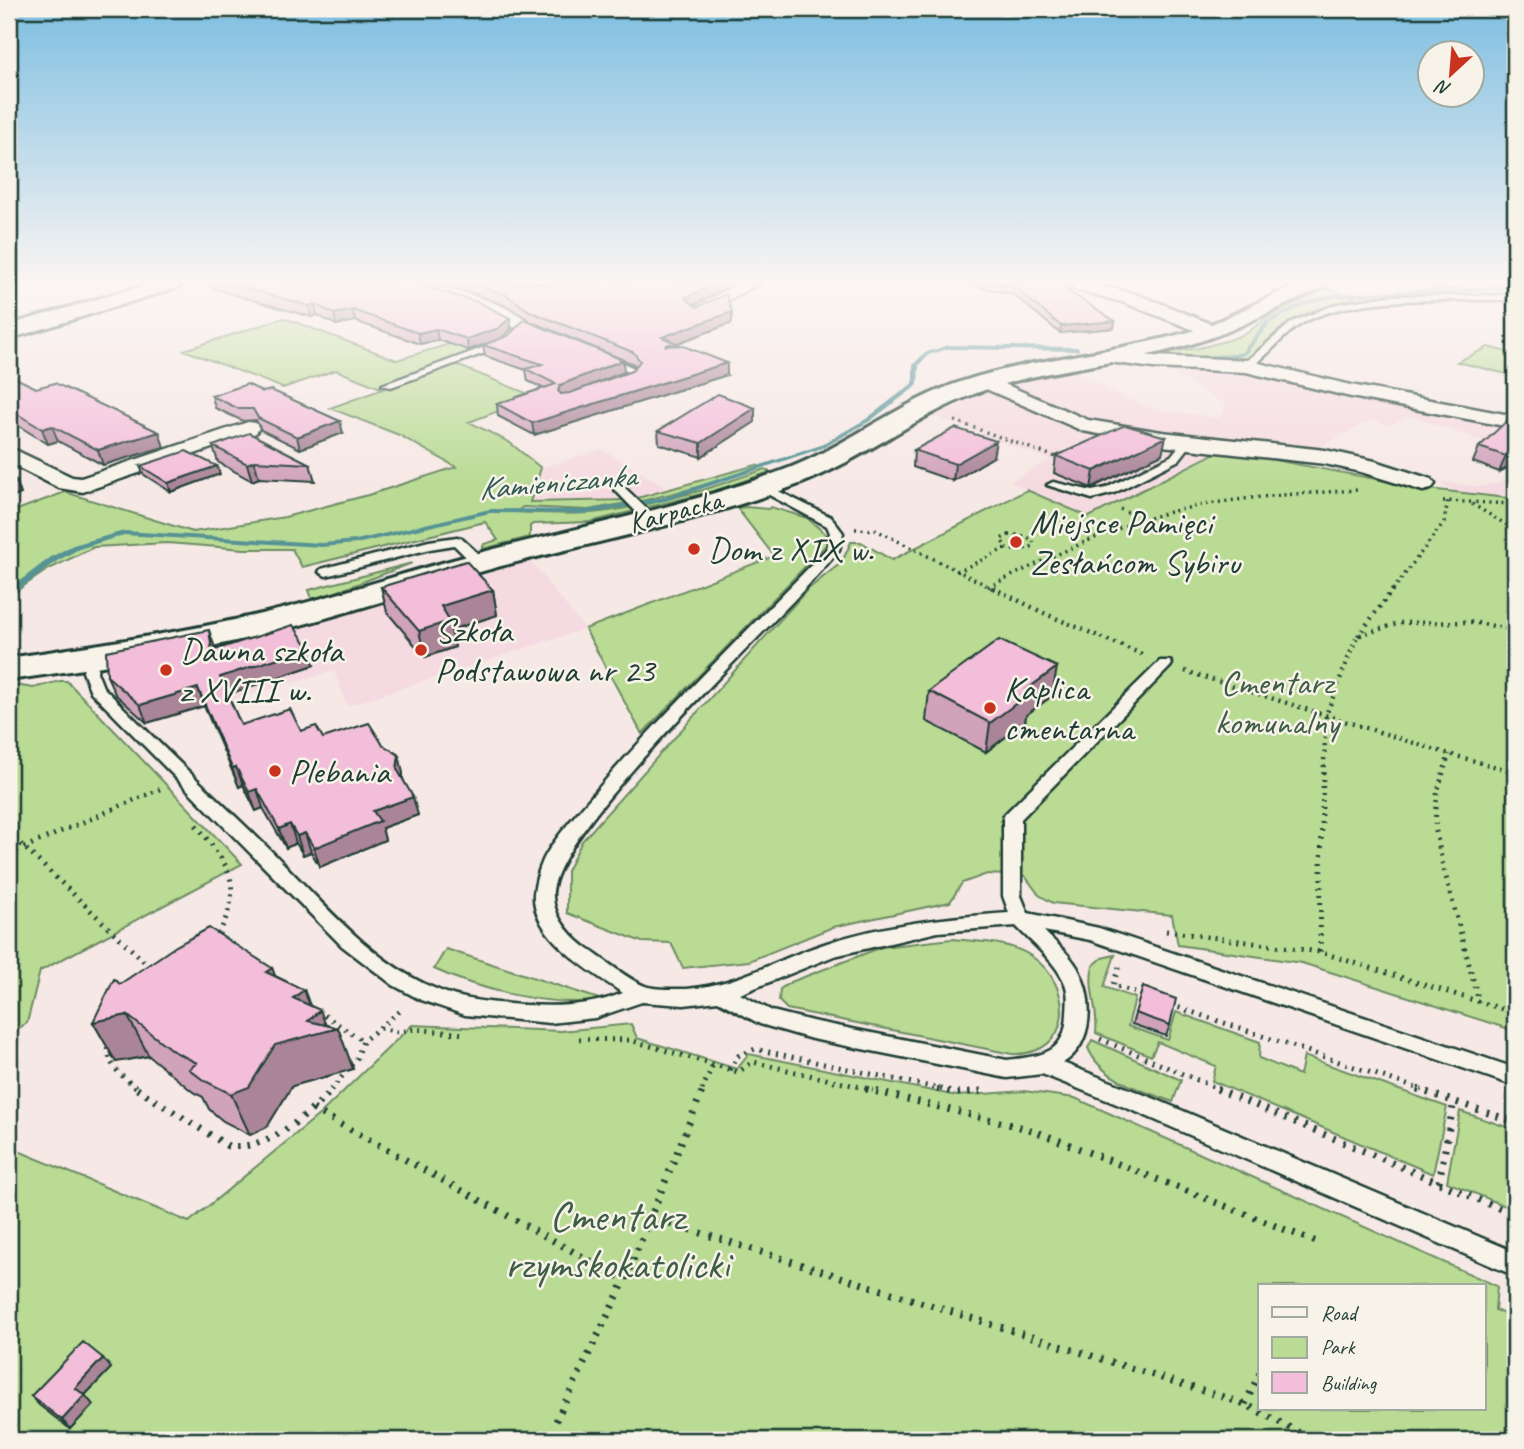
<svg xmlns="http://www.w3.org/2000/svg" width="1524" height="1449" font-family="Caveat,sans-serif">
	<style>
		.built { fill: #f5dbe1 }
		.green { fill: #b9db94; stroke: #6c8c64; stroke-width: 2; fill-rule: evenodd }
		.lines { fill: none; stroke-linecap: round; stroke-linejoin: round }
		.stream { fill: #579395; fill-rule: evenodd }
		.service-casing { stroke: #1f3d34; stroke-width: 5 }
		.minor-casing { stroke: #1f3d34; stroke-width: 5 }
		.tertiary-casing { stroke: #1f3d34; stroke-width: 6 }
		.path-far3 { stroke: #1f3d34; stroke-width: 3.5; stroke-dasharray: 2 4.5; stroke-linecap: butt }
		.path-far2 { stroke: #1f3d34; stroke-width: 4.5; stroke-dasharray: 2 5; stroke-linecap: butt }
		.path-far1 { stroke: #1f3d34; stroke-width: 5; stroke-dasharray: 2 6; stroke-linecap: butt }
		.path { stroke: #1f3d34; stroke-width: 7; stroke-dasharray: 2.5 8; stroke-linecap: butt }
		.service { fill: #f7f3e8; fill-rule: evenodd }
		.minor { fill: #f7f3e8; fill-rule: evenodd }
		.tertiary { fill: #f7f3e8; fill-rule: evenodd }
		.wall { fill: #d1a3bb; stroke: #1f3d34; stroke-width: 2 }
		.shaded-wall { fill: #aa8598; stroke: #1f3d34; stroke-width: 2 }
		.building { fill: #f3bed9; stroke: #1f3d34; stroke-width: 2 }
		.poi-dot { fill: #c8321e; stroke: #f7f3e8; stroke-width: 2.5 }
		.labels { text-anchor: middle; dominant-baseline: central; stroke-width: 5; stroke-linejoin: round; paint-order: stroke }
		.far-street-label { font-size: 30px; fill: #1f3d34; stroke: #f7f3e8 }
		.far-water-label { font-size: 32px; font-style: italic; fill: #325a54; stroke: #f7f3e8 }
		.poi-label { font-size: 35px; fill: #1f3d34; stroke: #f7f3e8; text-anchor: start }
		.park-label { font-size: 35px; fill: #3e5d47; stroke: #f7f3e8 }
		.near-park-label { font-size: 42px; fill: #3e5d47; stroke: #f7f3e8 }
	</style>
	<rect width="100%" height="100%" fill="#f6e8e5"/>
	<filter id="ink" filterUnits="userSpaceOnUse"><feTurbulence type="fractalNoise" baseFrequency=".0143" numOctaves="2"/><feDisplacementMap in="SourceGraphic" scale="14" xChannelSelector="R" yChannelSelector="G"/><feConvolveMatrix kernelMatrix="1 2 1 2 8 2 1 2 1" color-interpolation-filters="sRGB"/></filter>
	<g filter="url(#ink)">
		<path class="built" d="M1161 366 1242 369 1515 423V452L1409 416 1389 426 1372 420 1316 449 1207 440 1086 420 1010 385 1073 370 1121 396 1151 408 1219 418 1226 405Z
			M996 389 1057 418 1221 450 1088 517 1010 482 1049 460 934 416Z
			M602 449 670 490 626 500 530 502 541 468Z
			M1515 473V499L1456 491 1436 481 1478 487 1498 483Z
			M531 561 585 629 347 706 334 671 145 725 113 695V665L123 660 233 642 308 626Z"/>
		<path class="green" d="M1326 288 1361 301C1331 304 1303 310 1279 330 1265 341 1258 357 1241 361L1139 356 1199 348 1229 340 1247 333 1265 319Z
			M284 318 397 360 515 324 511 337 454 364 536 397 469 422 509 442 541 468 530 502 626 500 627 503 588 510 523 507 516 512C558 514 590 516 631 507L634 511 590 522 533 524 530 526V537L482 549 484 544 498 540 485 522 302 567 292 549H244L167 543 94 547 47 570 9 596V513L65 492 193 532 285 517 368 495 456 467 399 435 330 408 383 389 336 370 283 388 184 350Z
			M1488 347 1515 354V376L1457 362Z
			M1221 450 1429 489 1515 499V1031L1302 963 1178 945 1172 915 1053 903 1039 895 1025 876 987 874 962 883 950 902 833 927 749 961 683 968 671 943 642 942 567 913V871L582 841 807 590 842 562 851 542H861L892 560 1027 490 1089 517Z
			M756 465 760 467 695 488 642 501 637 498Z
			M765 469 770 472 718 490 649 507 644 505 703 490Z
			M746 507 768 509 771 507 807 518 827 535V544L642 734 585 629 774 556 737 508Z
			M412 563 334 593 312 599 309 590Z
			M60 681H67L242 864 40 971 27 1023 9 1034V684L33 688Z
			M952 939C978 942 1009 941 1031 956 1075 985 1075 1056 1012 1054L787 1009 779 1001 780 989 791 982 882 947Z
			M446 949 602 1000C553 1008 479 990 434 969Z
			M1115 955 1104 987 1135 998 1128 1026 1168 1040 1176 1012 1260 1042 1259 1058 1300 1075 1304 1056 1447 1107 1433 1174 1212 1081 1216 1066 1158 1042 1151 1056 1096 1033C1099 1009 1087 989 1093 966L1102 958Z
			M631 1024 637 1038 737 1069 749 1054 957 1096 1024 1091 1075 1098 1497 1286 1495 1310 1515 1319V1440H9V1147L189 1222 320 1114 412 1025 561 1031ZM1260 1286H1484V1409H1260Z
			M1092 1040 1181 1080 1173 1102C1142 1090 1102 1081 1088 1048Z
			M1460 1111 1515 1130V1210L1447 1182Z"/>
		<g class="lines">
			<path class="stream" d="M1515 285V289L1332 298 1303 306 1270 323 1246 354 1238 357 1199 360 1159 358 1156 356 1159 354 1199 356 1235 354 1242 352 1266 321 1299 304 1332 294Z
				M948 345 1077 347 1080 349 1077 351 948 349 928 355 919 365 918 385 870 421 825 447 665 501 586 514 490 513 356 544 322 547 124 535 79 549 57 561 12 595H9V589L51 557 73 545 124 531 322 543 356 540 490 509 586 510 664 497 821 445 866 419 913 383V365L924 353Z"/>
			<g class="service-casing">
				<path id="service" d="M1515 295V300C1455 301 1349 293 1298 326 1280 338 1268 357 1249 368L1241 366 1292 322 1337 304 1391 296Z
					M504 340 507 341V345L391 387 382 385Z
					M604 354 636 369 638 376 624 383H618V379L628 372 601 359 599 357Z
					M1184 440 1193 442 1179 460 1114 493 1092 499 1047 485 1053 482 1092 491 1106 488 1171 456Z
					M762 483 831 517 843 533 839 550C790 614 548 830 553 897 554 919 574 940 591 951 606 961 629 980 645 986 656 990 675 989 687 989 737 985 780 958 827 943 885 924 948 917 1009 913L1003 896V817L1006 813 1160 661H1170L1172 664 1170 667 1021 819V896L1028 913 1099 928 1515 1068V1086L1090 940 1044 931C1054 942 1069 953 1077 967 1094 997 1095 1043 1063 1063L1155 1099 1515 1252V1276L1139 1113 1042 1074 1007 1078 812 1039 760 1024 718 1001 684 1005 642 1002 595 1018 550 1023 465 1015 421 1000 393 985 342 946 91 692 83 672 87 653H97L99 656 97 672 103 687C155 740 209 791 263 843 316 894 366 960 436 989 463 1001 495 1003 524 1005 558 1007 592 1006 623 993 593 973 531 937 534 894 535 885 538 872 542 863 550 842 587 802 603 783 674 702 752 626 827 549L830 533 827 526 758 489V485ZM1016 926C1031 942 1051 958 1061 976 1069 988 1068 999 1067 1013 1066 1054 1042 1056 1007 1060L812 1021 772 1011 740 994 834 956 938 932Z
					M620 485 624 487 654 516V522H646L616 491 614 489Z
					M457 537 461 538 484 559V565H474L454 545 430 549 326 576 319 572 321 569 429 541Z"/>
			</g>
			<g class="minor-casing">
				<path id="minor" d="M401 283C428 281 512 302 530 324L527 328H515L483 311 403 286Z
					M740 283H760L703 314 697 315 688 310Z
					M1061 283C1114 279 1170 308 1219 327L1222 331 1219 335H1207L1122 302 1063 286Z
					M1102 350 1153 356 1246 360 1351 385 1515 416V428L1351 397 1246 372 1153 368 1095 360 1093 356Z
					M986 376 1088 420 1162 432 1325 450 1375 461 1431 479 1435 484 1431 489 1423 491 1361 472 1325 464 1162 446 1083 431 979 386 976 382 979 378Z
					M248 422 256 423 259 428 256 433 83 492 59 488 9 463V447L72 477 81 478Z"/>
			</g>
			<g class="tertiary-casing">
				<path id="tertiary" d="M152 283H182L179 287 9 339V325Z
					M1301 283H1327L1324 287C1275 308 1230 335 1177 348 1110 366 1039 369 974 394 914 417 863 459 802 483 705 520 602 540 501 566 421 588 342 616 261 635 178 655 93 668 9 680V658C92 645 175 634 257 615 332 598 404 572 479 553 580 527 683 507 781 471 845 448 898 402 963 381 1037 357 1115 353 1189 332 1228 320 1263 298 1301 283Z"/>
			</g>
			<path class="path-far3" d="M955 421 1061 459
				M1443 501 1515 504
				M1472 504 1515 530
				M1120 509 1144 519
				M855 529 876 530 996 590
				M1009 535H1021L1033 540 1034 546 1017 551 1006 548 1001 539Z
				M957 572 1006 548
				M988 587C1046 560 1104 530 1166 513 1229 497 1294 494 1358 490
				M1393 590 1444 522 1448 500"/>
			<path class="path-far2" d="M993 588 1048 615 1144 655
				M1358 636 1394 588
				M1185 671 1449 754 1515 772
				M113 809 163 788
				M1322 809 1326 715 1357 636 1400 623 1472 622 1515 630
				M1436 809 1437 793 1449 754"/>
			<path class="path-far1" d="M1436 807 1435 826 1442 862 1479 1002
				M196 825C232 870 244 883 217 938
				M9 833 151 968
				M9 854 118 807
				M1166 931 1320 952 1515 1013
				M1320 952 1322 807
				M1119 967 1113 985 1147 996
				M1171 1005 1422 1090
				M318 1011 363 1041
				M380 1028 398 1032 415 1029 465 1034
				M579 1039 630 1040 738 1072 753 1062 873 1090
				M1100 1039 1221 1090
				M108 1040C104 1064 122 1077 140 1090
				M730 1070 738 1056 755 1049 945 1090
				M331 1090 357 1058 363 1041 403 1009
				M702 1090 714 1062"/>
			<path class="path" d="M137 1089 228 1146C268 1151 307 1116 333 1089
				M866 1089 1032 1130 1319 1243
				M937 1089 957 1093 981 1091
				M1217 1089 1515 1215
				M1417 1089 1515 1122
				M313 1109 625 1280
				M1439 1182 1454 1101
				M650 1217 1245 1404 1313 1440
				M1245 1404 1260 1373
				M556 1421 625 1280 703 1089"/>
			<use href="#service" class="service"/>
			<use href="#minor" class="minor"/>
			<use href="#tertiary" class="tertiary"/>
		</g>
		<path class="wall" d="M210 283H415L511 329 501 338 624 372 569 393 632 371 636 366 634 364 532 322 507 306 470 292 427 283H735L694 305 697 307 732 312V323L675 344V345L727 375 534 435 498 416 497 404 543 388 528 381 526 370 485 356 483 345 468 350 438 340 420 344 355 321 336 325 317 315 311 317 211 288Z
			M962 283H1066L1072 284 1071 291 1069 292 1115 321 1114 328 1060 333 1014 295Z
			M1428 283H1450L1436 287Z
			M9 375 36 388 164 447 103 465 58 441 48 444 9 420Z
			M212 396 343 433 300 449 261 430 256 420 243 421 215 408Z
			M1515 417V464L1499 472 1473 462 1479 447Z
			M755 422 701 457 659 444 658 431Z
			M213 446 310 464 315 481 259 478 252 481 218 462Z
			M914 450 993 457 953 481 913 467Z
			M1162 454 1091 488 1054 473 1056 456Z
			M140 466 220 474 171 492 143 474Z
			M381 587 493 590 497 615 451 630 455 647 425 657 387 612Z
			M309 648 314 665 227 694 241 725 301 731 323 738 383 745 403 773V779L418 815 382 828 385 840 320 867 311 852 303 855 296 843 286 848 263 808 256 811 243 785 239 787 204 706 147 723 115 694 107 676 216 649Z
			M929 691 1052 696 1026 715 1025 722 986 752 926 721Z
			M272 968 275 976 304 990 310 1006 326 1025 338 1028 353 1069 292 1086 267 1127 250 1135 223 1121 209 1109 203 1097 193 1092 149 1056 116 1062 93 1022 120 984Z
			M1143 987 1170 1025 1166 1036 1132 1024Z
			M111 1368 85 1395 93 1405 70 1429 39 1405 31 1396Z"/>
		<path class="shaded-wall" d="M716 283H735L686 309 685 298Z
			M1437 283H1450L1436 287Z
			M1072 284 1071 291 1062 295 1063 288Z
			M315 304 317 315 311 317 309 306Z
			M353 310 355 321 336 325 334 314Z
			M732 312V323L675 344V353L662 337Z
			M510 318 511 329 501 339 468 350 467 339Z
			M1115 321 1114 328 1060 333 1061 326Z
			M436 329 438 340 420 344 418 333Z
			M623 360 624 372 561 397 558 391 560 385Z
			M727 363V375L534 435 532 423Z
			M755 408V422L701 457V443Z
			M340 421 343 433 300 449 297 437Z
			M52 426 58 441 48 444 42 429Z
			M159 432 164 447 103 465 98 450Z
			M1166 437 1162 454 1091 488 1094 471Z
			M996 441 993 457 953 481 955 464Z
			M1515 452V464L1499 472 1506 456Z
			M254 461 259 478 252 481 247 464Z
			M217 466 220 474 171 492 168 483Z
			M16 480 21 494 9 499V486L12 481Z
			M493 590 497 615 451 630 455 647 425 657 419 631 441 606Z
			M209 630 215 648 218 668 212 651Z
			M309 648 314 665 226 695 220 677Z
			M1057 667 1052 696 1026 715 1025 722 986 752 990 723 1026 690Z
			M198 688 204 706 147 723 140 705Z
			M399 755 403 773 402 788 397 769Z
			M236 767 243 785 239 787 232 768Z
			M257 789 263 808 256 811 249 792Z
			M413 797 418 815 382 828 385 840 320 867 314 848 373 811Z
			M290 824 296 843 286 848 279 829Z
			M305 833 311 852 303 855 297 836Z
			M272 968 288 1008 266 972Z
			M304 990 314 1016 320 1010 328 1031 338 1028 353 1069 292 1086 267 1127 250 1135 231 1094 293 998Z
			M127 1015 149 1056 116 1062 93 1022Z
			M103 1358 111 1368 83 1397 75 1388Z
			M85 1395 93 1405 70 1429 62 1420Z"/>
		<path class="building" d="M227 283H415L480 303 510 318 499 328 467 339 436 329 418 333 353 310 334 314 315 304 309 306Z
			M471 283H716L685 298 697 307 726 294 732 312 662 337 674 342 665 346 681 345 727 363 532 423 497 404 556 384 526 369 542 364 483 345 508 336 524 320 623 360 560 385 558 391 561 394 570 393 632 371 640 361 633 352 531 312 506 295Z
			M991 283H1066L1072 284 1063 288 1115 321 1061 326 1015 288Z
			M9 375 36 388 55 383 159 432 98 450 52 426 42 429 9 409Z
			M247 384 263 392 271 390 340 421 297 437 258 418 253 409H239L212 396Z
			M718 394 755 408 701 443 658 431Z
			M1512 416 1515 417V452L1506 456 1479 447Z
			M1125 425 1166 437 1094 471 1056 456Z
			M955 428 996 441 955 464 914 450Z
			M249 433 310 464 254 461 247 464 213 446Z
			M186 451 217 466 168 483 140 466Z
			M9 476 16 480 12 481 16 483 9 486Z
			M466 561 493 590 441 606 450 621 419 631 381 587Z
			M293 625 309 648 220 677 241 725 290 709 301 731 316 726 323 738 369 723 383 745 399 755 397 769 413 797 373 811 380 821 314 848 305 833 297 836 290 824 279 829 257 789 249 792 236 767 232 768 198 688 140 705 107 676 106 651 209 630 212 651Z
			M999 640 1057 667 1026 690 1030 693 990 723 929 691Z
			M209 928 272 968 266 972 304 990 293 998 320 1010 308 1021 338 1028 275 1045 249 1087 231 1094 203 1080 189 1069 197 1063 173 1051 127 1015 93 1022 114 979 120 984 176 946Z
			M1143 987 1176 999 1170 1025 1135 1013Z
			M83 1342 103 1358 75 1388 85 1395 62 1420 31 1396Z"/>
	</g>
	<linearGradient id="sky" x2="0" y2="1"><stop stop-color="#7dbee1"/><stop offset="0.58" stop-color="#fbf5f3"/><stop offset="1" stop-color="#fbf5f3" stop-opacity="0"/></linearGradient>
	<rect width="1524" height="485" fill="url(#sky)"/>
	<g class="poi-dot">
		<circle cx="1016" cy="542" r="7"/>
		<circle cx="694" cy="549" r="7"/>
		<circle cx="421" cy="650" r="7"/>
		<circle cx="166" cy="670" r="7"/>
		<circle cx="990" cy="708" r="7"/>
		<circle cx="275" cy="771" r="7"/>
	</g>
	<g class="labels">
		<g class="far-street-label">
			<text transform="translate(675 511) rotate(-15)">Karpacka</text>
		</g>
		<g class="far-water-label">
			<text transform="translate(557 482) rotate(-5)">Kamieniczanka</text>
		</g>
		<g class="poi-label">
			<text x="1030" y="522">Miejsce Pamięci<tspan x="1030" dy="40">Zesłańcom Sybiru</tspan></text>
			<text x="708" y="549">Dom z XIX w.</text>
			<text x="435" y="630">Szkoła<tspan x="435" dy="40">Podstawowa nr 23</tspan></text>
			<text x="180" y="650">Dawna szkoła<tspan x="180" dy="40">z XVIII w.</tspan></text>
			<text x="1004" y="688">Kaplica<tspan x="1004" dy="40">cmentarna</tspan></text>
			<text x="289" y="771">Plebania</text>
		</g>
		<g class="park-label">
			<text x="1277" y="682">Cmentarz<tspan x="1277" dy="40">komunalny</tspan></text>
		</g>
		<g class="near-park-label">
			<text x="617" y="1216">Cmentarz<tspan x="617" dy="48">rzymskokatolicki</tspan></text>
		</g>
	</g>
	<rect width="1524" height="1449" fill="none" stroke="#f7f3e8" stroke-width="35"/>
	<rect x="18" y="18" width="1489" height="1414" fill="none" stroke="#1f3d34" stroke-width="2.5" filter="url(#ink)"/>
	<rect x="1258" y="1284" width="228" height="126" fill="#f7f3e8" stroke="#a1aaa0" stroke-width="2"/>
	<rect x="1272" y="1307" width="35" height="10" fill="#f7f3e8" stroke="#a1aaa0" stroke-width="2"/>
	<text x="1321" y="1320" font-size="21" fill="#1f3d34">Road</text>
	<rect x="1272" y="1337" width="35" height="21" fill="#b9db94" stroke="#a1aaa0" stroke-width="2"/>
	<text x="1321" y="1354" font-size="21" fill="#1f3d34">Park</text>
	<rect x="1272" y="1372" width="35" height="21" fill="#f3bed9" stroke="#a1aaa0" stroke-width="2"/>
	<text x="1321" y="1390" font-size="21" fill="#1f3d34">Building</text>
	<g transform="translate(1451 74) rotate(206)"><circle r="33" fill="#f7f3e8" stroke="#a1aaa0" stroke-width="2"/>
	<path d="M0-5L12 26L0 18L-12 26Z" fill="#c8321e"/>
	<text y="-10" font-size="19" font-weight="bold" text-anchor="middle" fill="#1f3d34">N</text>
	</g>
</svg>
